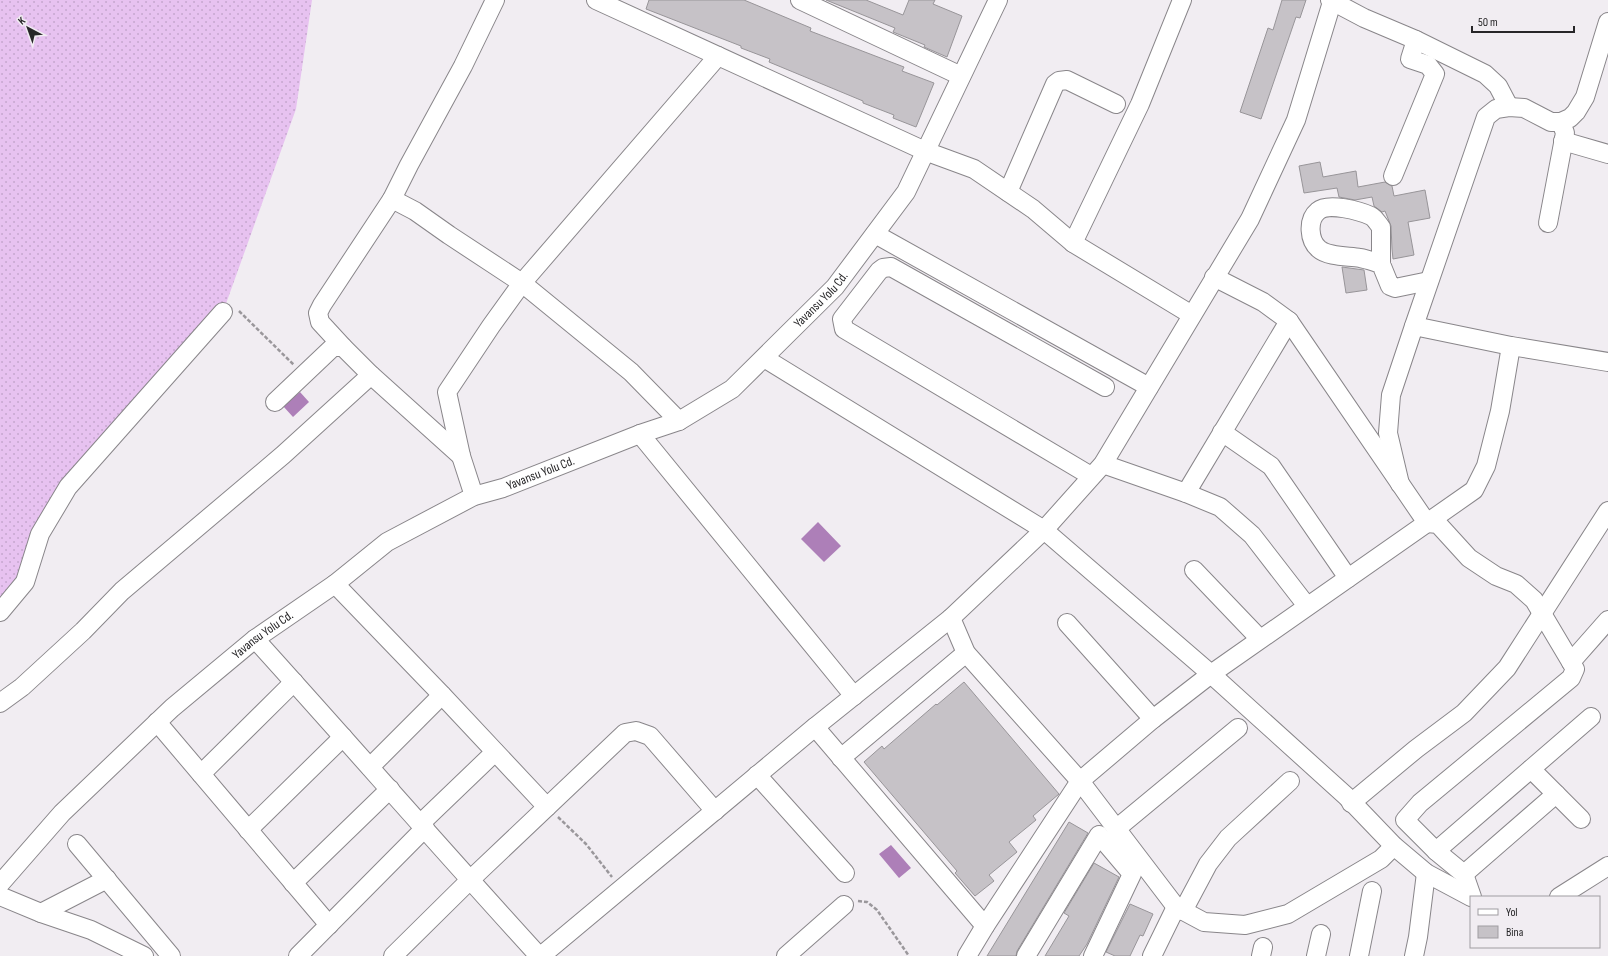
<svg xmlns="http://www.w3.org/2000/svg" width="1608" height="956" font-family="'Sofia Sans Condensed',sans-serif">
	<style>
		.grass { fill: url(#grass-dots) }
		.water { fill: #ad7fb8 }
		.building { fill: #c6c2c7; stroke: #989599 }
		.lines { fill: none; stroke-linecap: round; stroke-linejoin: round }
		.minor-casing { stroke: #89868a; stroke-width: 20 }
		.path { stroke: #9a979b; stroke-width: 2.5; stroke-dasharray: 4 2; stroke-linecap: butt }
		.minor { stroke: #fff; stroke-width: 18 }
		.labels { text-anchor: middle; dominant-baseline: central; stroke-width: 3; stroke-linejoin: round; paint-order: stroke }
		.street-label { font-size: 13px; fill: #272628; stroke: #f1edf2 }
	</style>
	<defs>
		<pattern id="grass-dots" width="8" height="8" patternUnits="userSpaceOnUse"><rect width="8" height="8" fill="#e7c2f0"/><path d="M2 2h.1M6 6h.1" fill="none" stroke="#c6a7ce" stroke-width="1.8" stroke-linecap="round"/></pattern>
	</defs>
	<rect width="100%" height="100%" fill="#f1edf2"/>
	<path class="grass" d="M0 0H312L296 109 223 312 68 487 0 612Z"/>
	<path class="water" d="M300 392 309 402 293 417 283 406Z
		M818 522 841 546 824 562 801 539Z
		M891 845 911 868 899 878 879 854Z"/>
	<path class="building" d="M649 0H744L811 28 810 31 904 67 902 71 934 83 916 127 893 118 894 115 863 103V101L769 62 770 59 741 48V46L646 9Z
		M826 0H866L903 15 909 0H935L933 4 962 16 947 57 924 47 925 45 893 32 895 28Z
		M1282 0H1306L1300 18 1296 17 1261 119 1240 112 1268 28 1273 30Z
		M1320 162 1323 177 1356 171 1358 187 1385 182 1392 186 1394 196 1425 190 1430 218 1408 222 1414 255 1393 259 1392 249 1391 226 1385 211 1382 212 1374 206 1372 197 1355 200 1339 197 1337 188 1304 193 1299 166Z
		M1342 267 1364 270 1367 290 1346 293Z
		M964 682 1059 794 1033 816 1036 820 1009 842 1017 852 989 875 994 881 975 896 955 873 957 871 864 762 882 746 884 749 936 704 937 705Z
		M1069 822 1088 833 1017 951 1016 956H987Z
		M1094 863 1119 877 1087 944 1079 956H1045L1069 916 1064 913Z
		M1130 904 1153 914 1143 936 1140 935 1130 956H1115L1106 952Z"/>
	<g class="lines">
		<g class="minor-casing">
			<g id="minor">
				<path d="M596 0 925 151 974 169 1033 209 1073 243 1192 315"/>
				<path d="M800 0 961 76"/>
				<path d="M1330 0 1364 18 1416 40 1485 74 1498 86 1509 107"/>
				<path d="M1563 141 1608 154"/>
				<path d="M1393 176 1435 74 1428 65 1410 59 1416 40"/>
				<path d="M1008 192 1055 84 1059 81 1067 80 1116 104"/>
				<path d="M392 199 415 211 449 235 522 283 631 372 679 421"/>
				<path d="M1548 223 1565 133 1561 122"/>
				<path d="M875 234 1149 387"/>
				<path d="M1073 243 1140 104 1182 0"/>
				<path d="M1381 264C1374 262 1367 259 1360 258 1349 256 1328 257 1319 249 1309 241 1307 220 1318 211 1328 202 1360 211 1371 216 1375 218 1378 224 1381 227V264L1390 286 1395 288 1429 281"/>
				<path d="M1214 277 1263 302 1289 321 1427 523"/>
				<path d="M1414 326 1511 346 1608 362"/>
				<path d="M764 358 1044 530 1211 674 1346 796 1394 846 1426 873 1471 897"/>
				<path d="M275 402 333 347H343"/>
				<path d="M1222 432 1271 466 1348 578"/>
				<path d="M640 434 854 696"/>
				<path d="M461 456 371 375 343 347 320 322 318 313 322 305 392 199 409 165 463 66 495 0"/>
				<path d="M1103 464 1186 493 1220 507 1252 535 1307 606"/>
				<path d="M1091 476 844 329 842 319 879 271 883 268 891 267 1105 387"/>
				<path d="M1400 484 1388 433 1391 395 1414 326 1486 117 1496 109 1509 107 1524 108 1551 122H1561L1570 118 1576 112 1585 97 1608 22"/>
				<path d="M1186 493 1289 321"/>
				<path d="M474 496 461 456 447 392 491 326 522 283 718 56"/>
				<path d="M1427 523 1438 524 1469 558 1496 576 1516 584 1534 600 1575 669 1571 678 1420 803 1405 820 1436 851 1464 874 1472 897"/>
				<path d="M1194 570 1260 639"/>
				<path d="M335 584 442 695 547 807"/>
				<path d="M0 612 25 582 40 534 68 487 223 312"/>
				<path d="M951 618 966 653 1080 781 1176 907 1204 922 1245 925 1288 914 1381 859 1394 846"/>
				<path d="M1067 623 1153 719"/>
				<path d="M255 639C350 744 443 851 539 956"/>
				<path d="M1571 662 1608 620"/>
				<path d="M0 703 22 687 83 631 122 591 283 455 371 375"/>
				<path d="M157 722 329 925"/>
				<path d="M841 758 966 653"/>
				<path d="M370 767 442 695"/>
				<path d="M1531 769 1581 819"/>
				<path d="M201 774 294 682"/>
				<path d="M757 775 845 873"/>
				<path d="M1351 803 1416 749 1464 713 1507 668 1608 511"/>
				<path d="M421 823 495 752"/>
				<path d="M1116 829 1238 728"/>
				<path d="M248 830 343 737"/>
				<path d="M77 844 171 956"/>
				<path d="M1436 851 1591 717"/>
				<path d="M1464 874 1556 794"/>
				<path d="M293 883 390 789"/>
				<path id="s1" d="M0 884 62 813 172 708 255 639 335 584 387 542 474 496 503 488 640 434 679 421 732 389 835 287 906 192 998 0"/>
				<path d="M0 896 41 913 91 930 144 956"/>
				<path d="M1559 897 1608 866"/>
				<path d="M1183 911 1208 864 1228 838 1290 781"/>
				<path d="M41 913 107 879"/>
				<path d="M985 926 815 727 951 618 1044 530 1103 464 1250 219 1296 120 1332 2"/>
				<path d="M298 956 425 828"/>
				<path d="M393 956 470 880 625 733 636 731 650 736 715 811"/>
				<path d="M541 956 815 727"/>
				<path d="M786 956 844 905"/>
				<path d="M967 956 985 926 1080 781 1153 719 1211 674 1474 490 1486 466 1500 411 1511 346"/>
				<path d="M1026 956 1099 835 1132 874 1093 956"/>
				<path d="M1152 956 1176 907"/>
				<path d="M1261 956 1263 947"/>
				<path d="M1316 956 1321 934"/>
				<path d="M1359 956 1372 891"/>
				<path d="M1414 956 1418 937 1426 873"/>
			</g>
		</g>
		<path class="path" d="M239 311 294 365
			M558 817 586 844 612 877
			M858 901 867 902 877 910 909 956"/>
		<use href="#minor" class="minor"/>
	</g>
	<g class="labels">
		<g class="street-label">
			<text stroke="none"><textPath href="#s1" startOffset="1023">Yavansu Yolu Cd.</textPath></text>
			<text stroke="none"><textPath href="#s1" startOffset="687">Yavansu Yolu Cd.</textPath></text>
			<text stroke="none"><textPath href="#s1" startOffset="363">Yavansu Yolu Cd.</textPath></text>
		</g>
	</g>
	<rect x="1470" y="896" width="130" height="52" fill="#f1edf2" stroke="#a09da1"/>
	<rect x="1478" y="909" width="20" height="6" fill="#ffffff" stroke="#a09da1"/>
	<text x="1506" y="916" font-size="12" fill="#272628">Yol</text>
	<rect x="1478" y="926" width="20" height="12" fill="#c6c2c7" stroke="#a09da1"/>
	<text x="1506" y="936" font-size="12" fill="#272628">Bina</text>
	<g transform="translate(28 28) rotate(319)" stroke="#f1edf2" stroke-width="3" paint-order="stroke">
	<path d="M0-3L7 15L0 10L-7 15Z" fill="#272628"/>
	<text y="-6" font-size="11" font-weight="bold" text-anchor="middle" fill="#272628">K</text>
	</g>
	<path d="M1472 26v6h102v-6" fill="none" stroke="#272628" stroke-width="2"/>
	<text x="1478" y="26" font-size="12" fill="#272628" stroke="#f1edf2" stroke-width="3" paint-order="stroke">50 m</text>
</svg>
